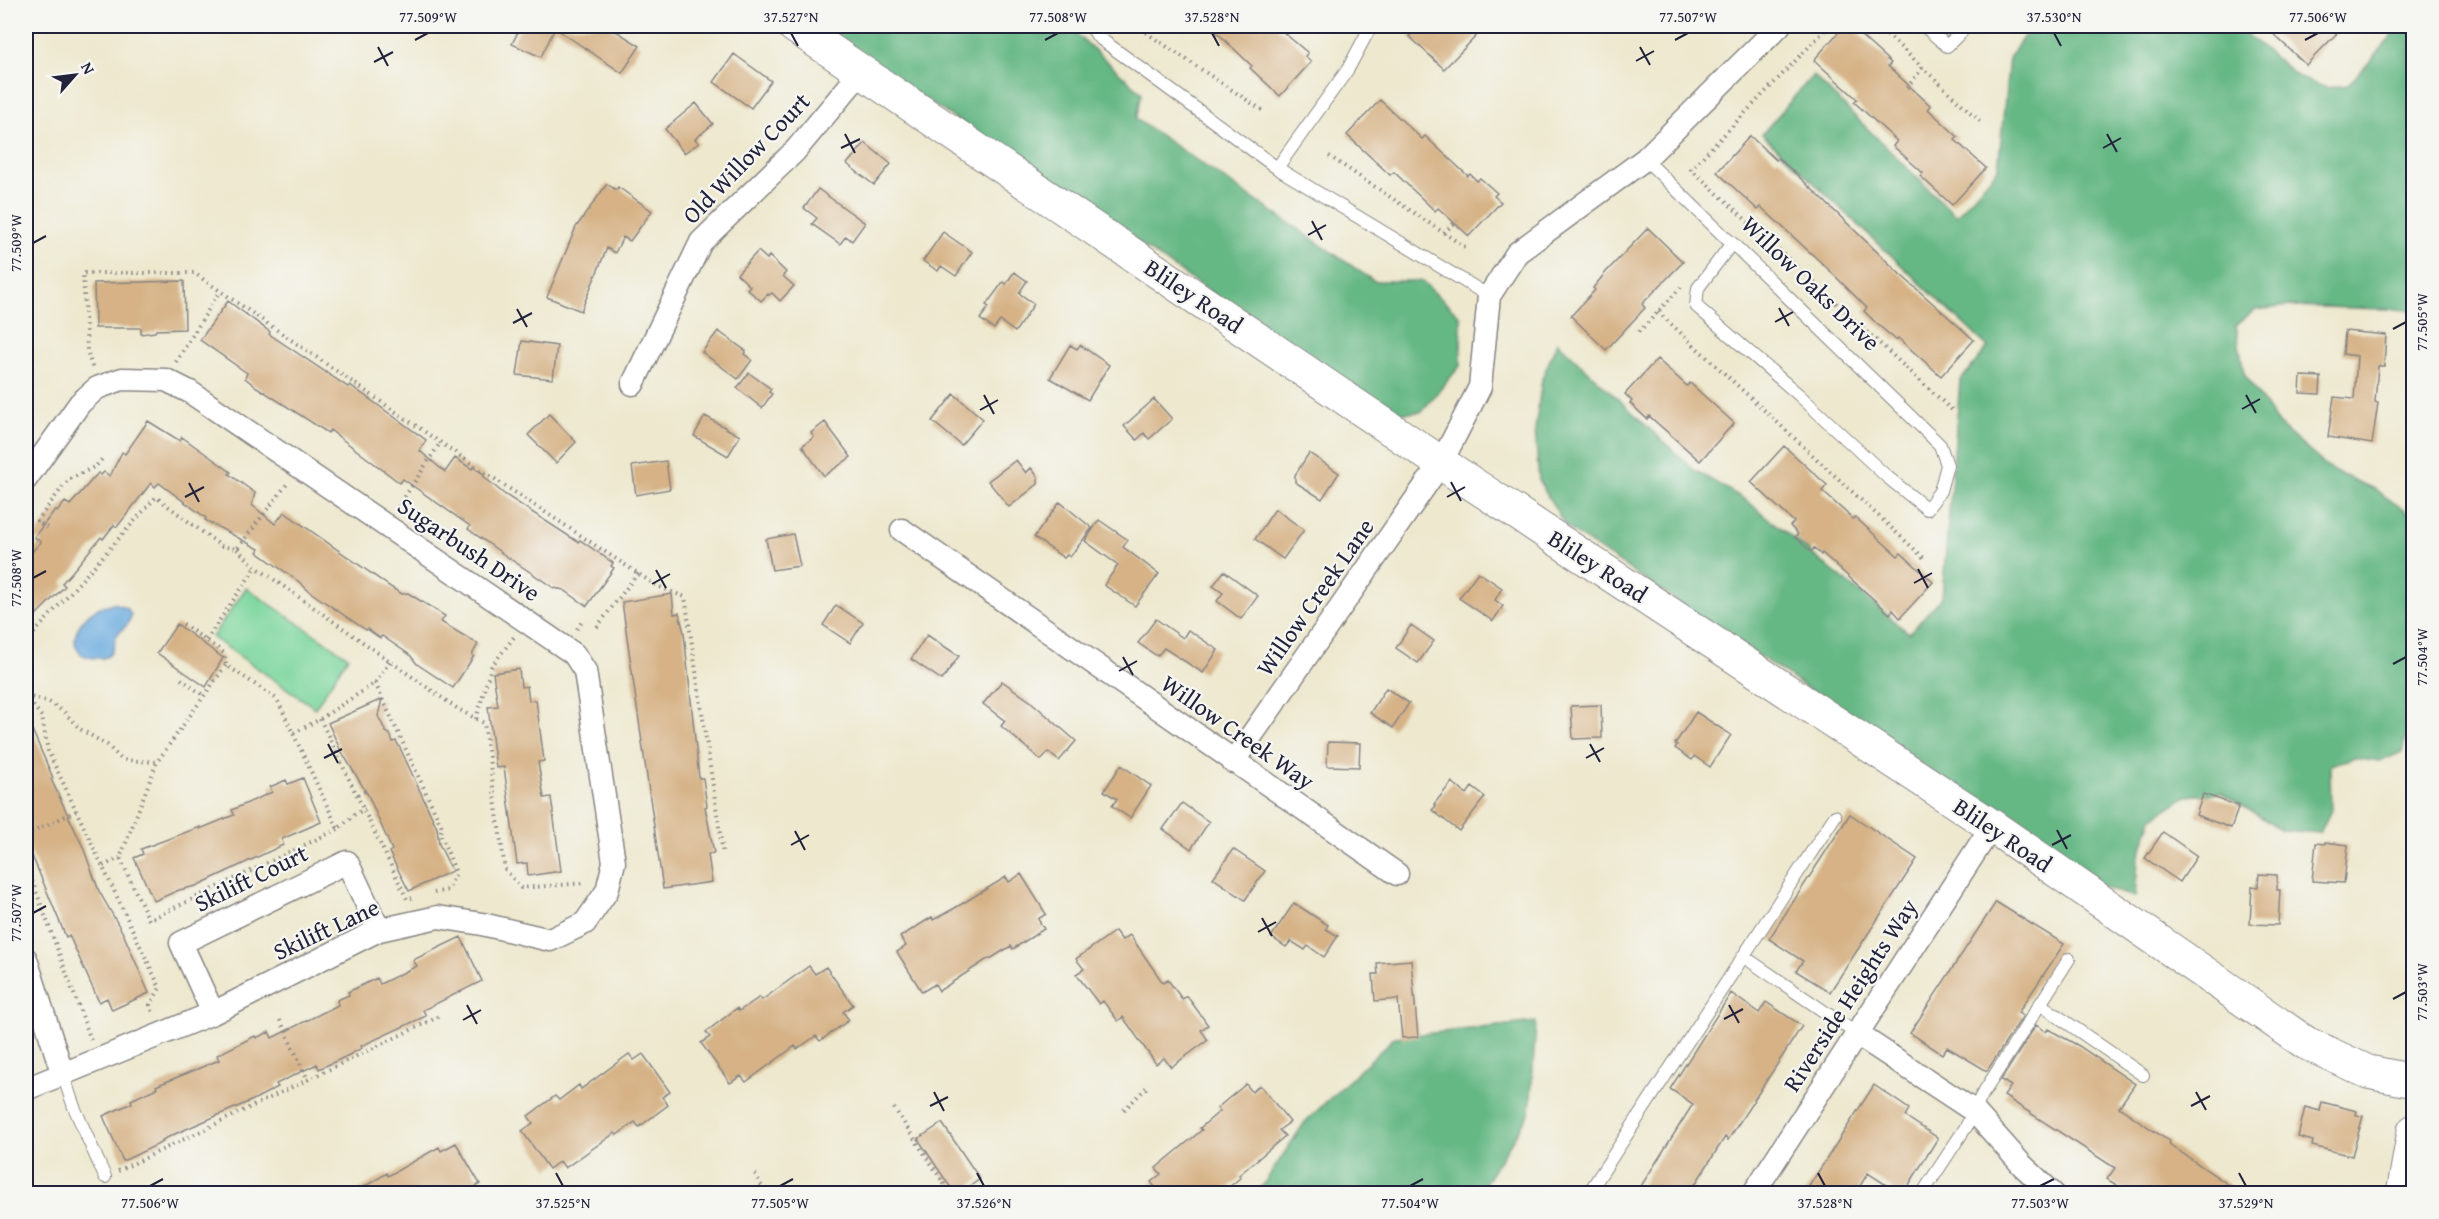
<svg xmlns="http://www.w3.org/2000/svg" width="2439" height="1219" font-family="'Gentium Book Plus',serif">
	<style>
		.green { fill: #7cd69d; stroke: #4f7c6c; stroke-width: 1.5 }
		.forest { fill: #65b784; stroke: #446c60; stroke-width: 1.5 }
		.water { fill: #6cacdf; stroke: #47678d; stroke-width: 1.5 }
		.building { fill: #d6b286 }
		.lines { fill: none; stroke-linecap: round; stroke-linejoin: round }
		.lane-casing { stroke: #888584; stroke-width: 14 }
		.street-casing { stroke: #888584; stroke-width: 25 }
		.secondary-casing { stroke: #888584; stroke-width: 35 }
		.path { stroke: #888584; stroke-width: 4; stroke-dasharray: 1.5 4.5; stroke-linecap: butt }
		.lane { stroke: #fff; stroke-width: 12 }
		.street { stroke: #fff; stroke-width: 22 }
		.secondary { stroke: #fff; stroke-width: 33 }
		.ticks { fill: none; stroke: #22223b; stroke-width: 2 }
		.labels { text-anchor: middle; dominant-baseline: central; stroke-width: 4.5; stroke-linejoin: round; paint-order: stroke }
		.street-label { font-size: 24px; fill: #22223b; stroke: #f6f6f2 }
		.neatline { fill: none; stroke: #22223b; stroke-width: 2 }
		.ticks-label { font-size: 15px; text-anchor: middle; fill: #22223b }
	</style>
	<rect width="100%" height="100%" fill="#f6f6f2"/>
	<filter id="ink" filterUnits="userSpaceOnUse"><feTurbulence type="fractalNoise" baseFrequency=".0167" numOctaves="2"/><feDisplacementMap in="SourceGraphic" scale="12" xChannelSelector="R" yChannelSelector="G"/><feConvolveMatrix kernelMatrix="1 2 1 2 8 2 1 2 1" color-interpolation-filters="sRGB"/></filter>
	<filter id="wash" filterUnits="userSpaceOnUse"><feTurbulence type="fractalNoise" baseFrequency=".008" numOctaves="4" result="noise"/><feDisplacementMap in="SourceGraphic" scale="24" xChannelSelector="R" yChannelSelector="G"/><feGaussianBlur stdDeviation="1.35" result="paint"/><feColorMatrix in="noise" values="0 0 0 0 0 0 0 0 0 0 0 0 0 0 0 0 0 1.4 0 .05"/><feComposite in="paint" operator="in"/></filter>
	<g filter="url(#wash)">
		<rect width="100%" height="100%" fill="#ede8ce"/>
		<path class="green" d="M246 588 348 657 315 708 212 637Z"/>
		<path class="forest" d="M818 26H1068L1142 93 1136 119 1374 281H1422L1461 317V365L1421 412 1390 414Z
			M2031 26H2237L2299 78 2327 88 2348 85 2402 26H2413V310L2291 306 2255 310 2236 325 2244 374 2278 424 2331 470 2374 489 2413 516 2410 727 2402 752 2380 762 2354 758 2330 765 2331 810 2320 833 2281 830 2222 793 2186 796 2152 819 2138 860 2135 897 2107 889 1566 527 1539 481 1535 430 1542 379 1557 342 1694 470 1746 500 1909 633 1942 597 1960 381 1988 347 1762 134 1813 75 1956 216 1998 169 2009 58Z
			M1536 1022 1530 1112 1479 1193 1257 1194 1305 1122 1395 1037Z"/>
		<path class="water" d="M114 603 127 608 131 615C128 629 120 628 116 637 114 643 115 648 110 654 107 658 103 658 98 658 67 658 71 630 89 614 96 608 105 605 114 603Z"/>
		<g id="blocks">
			<path class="building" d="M521 26H608L640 46 622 73 555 28 541 57 512 44Z
				M1210 26H1276L1308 53 1305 56 1311 62 1280 96 1250 68 1252 66Z
				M1419 26H1486L1444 69 1409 36Z
				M1844 26H1850L1891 63 1888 66 1931 106 1928 109 1958 137 1955 140 1986 168 1952 205 1920 176 1923 173 1893 146 1897 141 1854 102 1857 99 1814 60Z
				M2265 26H2344L2306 65Z
				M734 54 771 81 751 108 714 82Z
				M1380 100 1422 139 1425 136 1468 176 1470 174 1477 181 1480 178 1497 193 1494 196 1501 202 1469 236 1438 208 1435 211 1394 172 1390 175 1347 135Z
				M696 103 713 124 695 139 699 143 684 153 665 129Z
				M1750 136 1776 160 1778 158 1793 171 1901 275 1974 340 1941 376 1898 338 1896 340 1877 324 1864 311 1867 308 1827 268 1761 207 1758 210 1717 172Z
				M865 143 891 164 874 185 847 164Z
				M607 184 616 190 618 187 652 211 630 241 623 237 615 253 607 248 581 311 547 297 576 227Z
				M818 189 865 223 852 241 846 236 840 244 812 224 817 218 804 208Z
				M1648 228 1683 262 1642 304 1645 308 1606 350 1571 316 1595 290 1593 288 1606 272Z
				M943 232 972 252 956 276 941 266 938 271 923 261Z
				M758 251 767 259 769 256 786 272 783 276 794 286 780 301 772 293 769 295 768 294 761 301 747 289 750 286 737 274Z
				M1014 272 1027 281 1019 293 1034 304 1015 332 1000 321 994 329 980 319 989 307 986 305 1003 282 1006 284Z
				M184 281 185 329 156 330 155 332 141 334V328H95L94 283Z
				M228 301 270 332 269 334 348 387 350 385 426 440 420 451 445 472 455 458 472 469 473 467 484 474V477L504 494 578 542 580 540 613 563 611 566 614 568 587 606 564 590 554 588 506 556 468 529 470 526 403 479 400 483 330 430 328 433 255 386 245 378 247 373 200 340Z
				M718 331 746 351 744 354 752 360 738 379 702 352Z
				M2345 331 2386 335 2384 366H2378L2375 402 2378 403 2372 444 2328 437 2334 397 2354 399 2357 356 2343 354Z
				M522 341 557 346 553 379 517 375Z
				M1070 345 1077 349 1080 345 1109 365 1088 400 1050 378Z
				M1657 359 1687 386 1690 383 1734 423 1700 461 1649 416 1647 419 1630 403 1632 401 1625 394Z
				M749 373 771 389 769 392 772 394 762 408 737 388Z
				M2301 376 2321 377 2320 394 2300 393Z
				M954 394 983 419 961 445 932 421Z
				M1154 399 1172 419 1149 439 1144 433 1137 440 1124 426Z
				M549 414 576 442 556 463 528 435Z
				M705 416 740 436 728 456 694 436Z
				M148 421 180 441 182 437 231 472 229 474 255 493 252 505 275 524 284 512 392 588 402 594 408 593 445 616 441 622 478 644 472 655 474 656 453 688 417 664 410 655 382 636 380 638 367 629 366 630 310 592 298 581 257 552 259 549 205 520 206 518 159 483 155 487 151 483 117 527 114 525 103 539 101 537 72 572 62 583 65 586 26 625V558L41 542 34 537 55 510 57 512 65 502 70 505 98 473 101 475 104 472 110 476 122 452 125 454Z
				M825 422 851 457 824 476 802 446 814 437 811 433Z
				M1784 446 1827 485 1822 491 1853 519 1855 517 1898 556 1901 553 1933 582 1900 618 1893 610 1890 614 1822 553 1821 555 1814 548 1811 552 1795 537 1798 534 1790 526 1794 522 1751 482Z
				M1309 453 1339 473 1322 499 1295 482V475Z
				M1016 460 1026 473 1031 468 1038 477V484L1009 507 988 481Z
				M666 461 670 489 636 495 632 466Z
				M1060 502 1092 528 1070 557 1067 555 1064 558 1034 537Z
				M1275 509 1304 530 1283 559 1255 539Z
				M1099 520 1128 540 1123 547 1159 574 1135 606 1104 585 1118 565 1085 541Z
				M793 534 800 566 772 570 766 539Z
				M1224 571 1258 596 1241 619 1217 601 1223 593 1213 586Z
				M1478 572 1502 588 1495 600 1503 606 1493 621 1459 598Z
				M672 594 674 614 679 613 684 633 699 778H703L707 806 705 807 714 853 708 854 712 882 663 889 622 602Z
				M836 605 863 623 850 643 823 625Z
				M1156 619 1183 638 1188 630 1218 650 1203 673 1164 648 1157 656 1138 643Z
				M177 624 223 658 206 687 157 653Z
				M1411 625 1434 641 1418 663 1396 648Z
				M927 635 959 656 942 680 911 659Z
				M519 669 521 687 527 686 529 701 536 700 544 761 538 762 544 798 551 797 561 871 528 876 527 863 517 864 504 767 496 768 488 707 498 706 493 673Z
				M1002 681 1030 701 1076 741 1059 761 1048 752 1041 760 1001 726 1005 721 983 704Z
				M1386 688 1409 703 1393 728 1370 713Z
				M382 699 378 716 386 732 390 734 393 742 396 741 401 750 437 828 439 844 452 871 409 891 389 852 392 850 368 795 340 749 328 723Z
				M1601 705 1602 738 1573 739 1571 706Z
				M1696 712 1731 735 1710 767 1694 756 1692 760 1675 748 1677 745 1675 744Z
				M26 716 53 778 51 779 83 847 99 891 123 933 149 993 112 1010 107 998 99 1002 69 935 66 937 26 841Z
				M1328 742 1360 743 1359 767 1327 766Z
				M1121 765 1151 786 1130 818 1112 806 1117 799 1104 791Z
				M303 778 321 822 282 839 283 845 196 886 179 890 154 901 134 858 143 854 141 849 200 827V829L234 815 232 810 272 792 270 787 286 780 288 784Z
				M1452 782 1467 794 1472 787 1485 797 1459 831 1432 810 1436 806 1434 804Z
				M2203 794 2239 806 2231 828 2196 815Z
				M1182 803 1209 822 1191 849 1163 829Z
				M1850 814 1917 859 1830 992 1796 971 1803 961 1769 939Z
				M2163 832 2197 856 2180 882 2145 858Z
				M2325 842 2348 845 2344 883 2312 881 2316 843 2325 844Z
				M1233 849 1265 871 1245 900 1213 878Z
				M1021 874 1046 914 1038 919 1044 929 1013 949 1011 946 990 959 989 958 939 991 935 984 922 992 897 952 906 946 900 937 932 917 933 920 955 908 1006 877 1009 882Z
				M2259 874 2277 875V890H2280L2278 925 2250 924 2252 886 2258 887Z
				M1996 902 2064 944 2018 1013 2023 1016 1987 1071 1947 1047 1942 1054 1910 1033Z
				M1294 903 1328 925 1326 929 1338 936 1324 957 1308 946 1305 950 1291 941 1286 947 1271 937Z
				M1115 931 1122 940 1130 935 1163 983 1168 980 1182 999 1187 996 1208 1025 1201 1030 1208 1040 1171 1067 1164 1058 1156 1064 1123 1017 1118 1021 1103 1001 1099 1004 1076 974 1084 969 1076 959Z
				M461 937 482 981 423 1010 426 1016 361 1046 362 1048 347 1056 319 1069 317 1064 276 1084 278 1087 253 1100 177 1133 162 1140 163 1142 123 1161 103 1116 132 1103 131 1100 157 1088 156 1086 219 1060 217 1055 255 1036 256 1038 269 1032 272 1038 338 1005 337 1000 349 995 348 992 377 978 380 984 417 966 413 960Z
				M1411 960 1418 1037 1402 1038 1398 999 1375 1001 1373 974H1378L1377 963Z
				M809 966 815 974 826 967 853 1005 843 1012 849 1020 820 1041 816 1036 797 1049 795 1046 746 1082 741 1076 730 1083 701 1043 710 1037 706 1032 737 1008 739 1011 760 997 762 1000Z
				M1731 993 1759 1013 1766 1002 1802 1026 1728 1140 1725 1137 1689 1194H1636L1693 1104 1670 1089Z
				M2036 1025 2046 1032 2048 1029 2079 1046 2135 1084 2119 1107 2170 1142 2169 1144 2242 1194H2130L2107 1179 2115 1168 2004 1096 2011 1086 2001 1080Z
				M629 1054 634 1060 643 1054 670 1092 662 1097 668 1105 639 1127 635 1122 617 1135 615 1133 565 1168 560 1161 549 1169 522 1131 533 1123 528 1116 555 1096 559 1100 579 1085 581 1089Z
				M1246 1084 1252 1092 1260 1085 1290 1122 1279 1130 1285 1136 1239 1175 1241 1177 1221 1194H1160L1151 1182 1161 1174 1156 1168 1202 1130 1200 1128 1220 1111 1217 1108Z
				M1874 1085 1909 1109 1905 1116 1938 1138 1910 1183 1903 1194H1900L1868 1173 1855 1194H1804Z
				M2322 1102 2357 1111 2356 1115 2363 1116 2352 1156 2312 1146 2313 1141 2298 1137 2305 1107 2320 1111Z
				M942 1123 980 1179 959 1194H955L918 1139Z
				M456 1143 480 1184 464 1194H352L387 1173 388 1176 439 1147 441 1151Z"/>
		</g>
	</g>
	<g filter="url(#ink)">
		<use href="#blocks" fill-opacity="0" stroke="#888584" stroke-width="1.5"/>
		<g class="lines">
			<g class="lane-casing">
				<path id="lane" d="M1091 26 1098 37 1277 168 1489 296
					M1924 26 1947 46 1967 26
					M1645 159 1727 239 1732 243 1940 445 1947 465 1940 491 1927 509 1886 476 1799 395 1696 306 1698 288 1732 243
					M1277 168 1348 69 1371 26
					M1743 956 1857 1034
					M2040 1004 2143 1075
					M63 1075 74 1107 105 1177
					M1588 1194 1835 816
					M1922 1194 1966 1127 1982 1095 2069 959"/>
			</g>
			<g class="street-casing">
				<path id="street" d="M633 384 701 242 795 151 861 72
					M26 479 80 403 97 388 122 379 166 380 190 392 574 654 585 671 614 862 607 891 585 923 550 940 482 924 438 917 379 930 213 1013 26 1089
					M902 530 1397 874
					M1233 762 1441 463 1480 387 1489 296 1517 253 1645 159 1779 26
					M26 959 63 1075
					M213 1013 181 943 347 862 379 930
					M1857 1034 1974 1111 2022 1165 2053 1194
					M1753 1194 1992 826"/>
			</g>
			<g class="secondary-casing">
				<path id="secondary" d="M794 26 1441 463 1992 826 2306 1043 2368 1072 2414 1081
					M2403 1194 2414 1131"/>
			</g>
			<path class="path" d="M1136 26 1265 112
				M1829 26 1691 169 1953 411
				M1878 26 1983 124
				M1907 88 1923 67
				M1329 156 1465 247
				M1444 233 1457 220
				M1658 312 1926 560
				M1639 332 1681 287
				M176 362 220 291
				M92 367 87 350 83 273H194L460 456 657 586 685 597 723 854
				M398 507 440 443
				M47 528 37 521 68 480 96 466 103 458
				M237 549 256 567 458 709 484 723 505 869 521 888 585 883
				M183 624 224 653 226 665
				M597 627 638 573
				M577 629 583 620
				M206 640 256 567
				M26 642 156 497 221 546 237 549 287 484
				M181 679 203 695
				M375 683 442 827 440 833 456 873 448 890 434 893
				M26 696 42 717 48 751 160 988 150 1005 154 1015
				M26 696 49 702 64 712 80 729 107 745 122 760 157 762
				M320 719 407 899 412 898
				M476 719 491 667 514 637
				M294 733 320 719 375 683 390 661
				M358 795 366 791
				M338 829 149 920 120 858 157 762 226 665 277 699 338 829 354 815 365 809
				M26 835 76 811
				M26 864 91 1040
				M103 866 120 858
				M280 1020 308 1080
				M894 1108 951 1194
				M1124 1110 1147 1087
				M118 1171 442 1015
				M755 1174 766 1194"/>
			<use href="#lane" class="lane"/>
			<use href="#street" class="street"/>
			<use href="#secondary" class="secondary"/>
		</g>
	</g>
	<path class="ticks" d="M791 33 798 46M1212 33 1219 46M2054 33 2061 46M415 40 428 33M1045 40 1058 33M1675 40 1688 33M2305 40 2318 33M378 47 388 66M1640 47 1650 65M1636 61 1654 51M374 62 393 52M845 134 855 153M2107 134 2117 152M841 148 860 139M2103 148 2121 138M1312 221 1322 240M1308 235 1326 225M33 243 46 236M1779 308 1789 326M517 309 527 327M1775 322 1793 312M513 323 532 313M2393 329 2406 322M984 395 994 414M2246 395 2256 413M2242 409 2260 399M980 410 998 400M1451 482 1461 501M189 483 199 502M185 497 204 487M1447 497 1465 487M1918 569 1928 588M656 570 666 588M33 578 46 571M1914 583 1932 573M652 584 670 574M1123 657 1133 675M2393 664 2406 657M1119 671 1137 661M328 744 338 763M1590 744 1600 762M324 758 342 749M1586 758 1604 748M2057 830 2067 849M795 831 805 850M791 845 809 835M2052 845 2071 835M33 913 46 906M1262 918 1272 936M1258 932 1276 922M2393 999 2406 992M467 1005 477 1024M1729 1005 1739 1023M1724 1019 1743 1009M463 1020 481 1010M934 1092 944 1111M2196 1092 2206 1110M930 1106 948 1097M2191 1106 2210 1096M556 1173 563 1186M977 1173 984 1186M1818 1173 1825 1186M2239 1173 2246 1186M150 1186 163 1179M780 1186 793 1179M1410 1186 1423 1179M2040 1186 2054 1179"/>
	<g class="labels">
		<g class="street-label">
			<text transform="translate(746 158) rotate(-46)">Old Willow Court</text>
			<text transform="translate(1811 283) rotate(44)">Willow Oaks Drive</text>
			<text transform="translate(1194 296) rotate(34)">Bliley Road</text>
			<text transform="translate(469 549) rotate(34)">Sugarbush Drive</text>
			<text transform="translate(1598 566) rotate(33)">Bliley Road</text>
			<text transform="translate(1315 597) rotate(-55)">Willow Creek Lane</text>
			<text transform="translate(1238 732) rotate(35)">Willow Creek Way</text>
			<text transform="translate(2003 835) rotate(34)">Bliley Road</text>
			<text transform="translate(251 878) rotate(-26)">Skilift Court</text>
			<text transform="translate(326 929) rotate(-25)">Skilift Lane</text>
			<text transform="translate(1850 995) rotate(-57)">Riverside Heights Way</text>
		</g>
	</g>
	<rect width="2439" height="1219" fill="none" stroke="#f6f6f2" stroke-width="66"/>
	<g transform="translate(75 75) rotate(62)" stroke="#f6f6f2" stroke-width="4.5" paint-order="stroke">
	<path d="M0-4.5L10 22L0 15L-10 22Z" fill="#22223b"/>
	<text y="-9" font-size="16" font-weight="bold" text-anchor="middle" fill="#22223b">N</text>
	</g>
	<rect x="33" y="33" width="2373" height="1153" class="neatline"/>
	<g class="ticks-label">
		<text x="428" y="22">77.509°W</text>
		<text x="791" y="22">37.527°N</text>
		<text x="1058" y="22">77.508°W</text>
		<text x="1212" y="22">37.528°N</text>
		<text x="1688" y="22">77.507°W</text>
		<text x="2054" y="22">37.530°N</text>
		<text x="2318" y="22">77.506°W</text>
		<text transform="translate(16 243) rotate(-90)" y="5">77.509°W</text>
		<text transform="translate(2422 322) rotate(-90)" y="5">77.505°W</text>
		<text transform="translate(16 578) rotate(-90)" y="5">77.508°W</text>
		<text transform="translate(2422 657) rotate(-90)" y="5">77.504°W</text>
		<text transform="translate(16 913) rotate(-90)" y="5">77.507°W</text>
		<text transform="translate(2422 992) rotate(-90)" y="5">77.503°W</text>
		<text x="150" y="1208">77.506°W</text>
		<text x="563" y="1208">37.525°N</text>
		<text x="780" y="1208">77.505°W</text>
		<text x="984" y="1208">37.526°N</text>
		<text x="1410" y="1208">77.504°W</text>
		<text x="1825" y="1208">37.528°N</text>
		<text x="2040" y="1208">77.503°W</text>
		<text x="2246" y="1208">37.529°N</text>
	</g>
</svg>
